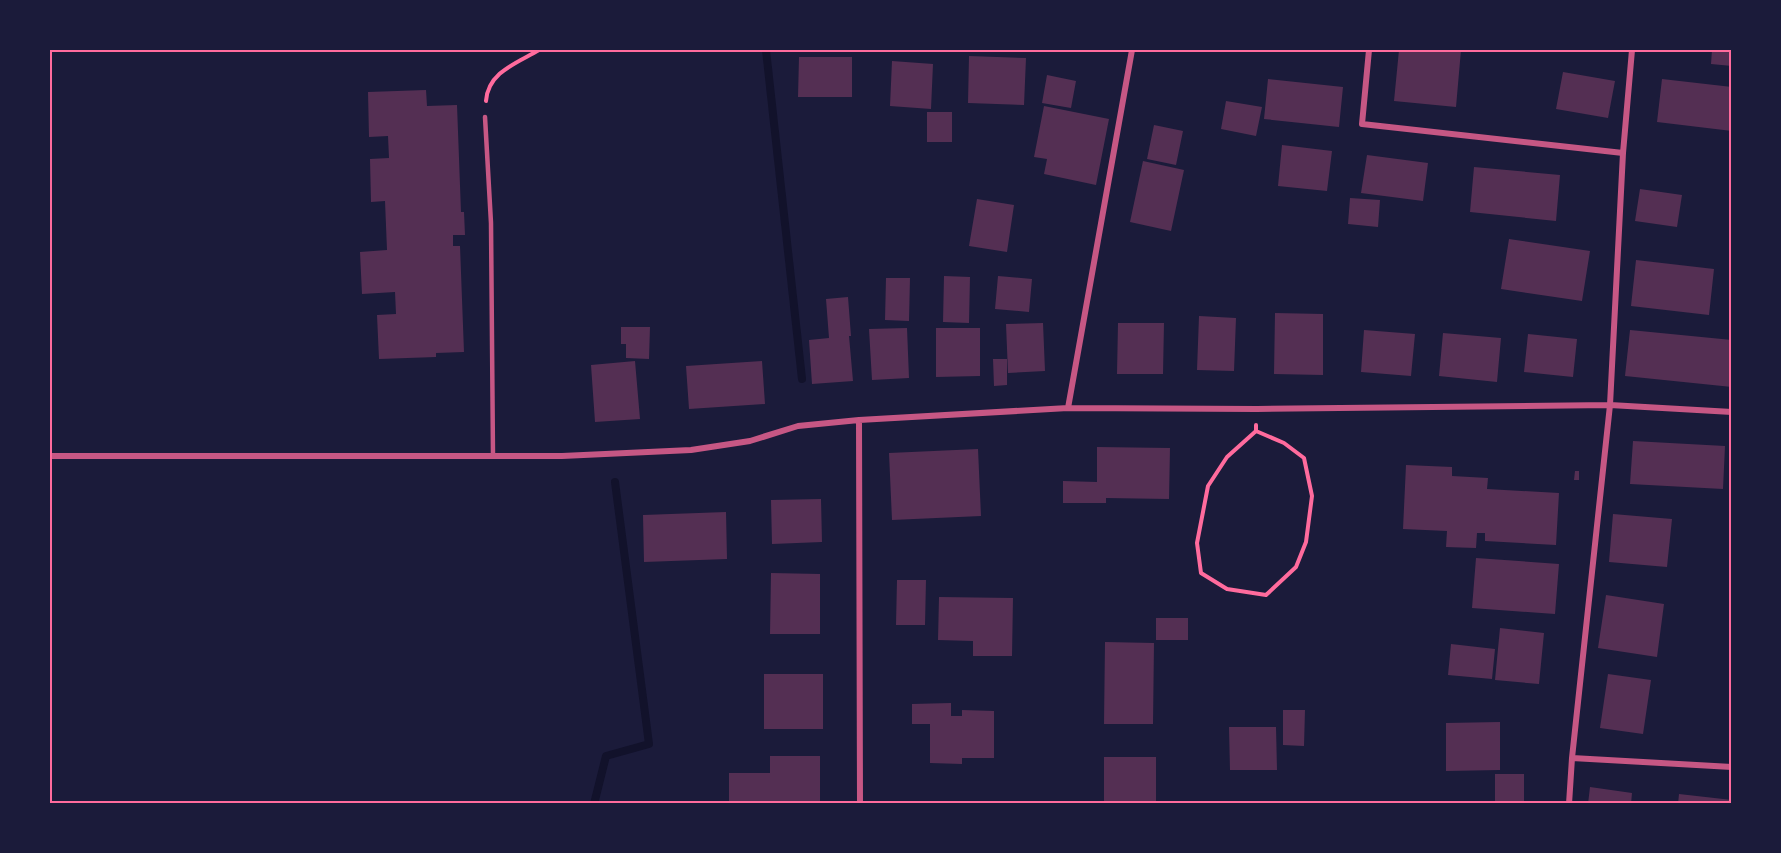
<svg xmlns="http://www.w3.org/2000/svg" width="1781" height="853" font-family="'PT Sans Narrow',sans-serif">
	<style>
		.lines { fill: none; stroke-linecap: round; stroke-linejoin: round }
		.stream { stroke: #12122b; stroke-width: 8 }
		.building { fill: #542f53 }
		.path { stroke: #ff6b9d; stroke-width: 4 }
		.service { stroke: #c65784; stroke-width: 4.5 }
		.minor { stroke: #c65784; stroke-width: 6 }
		.neatline { fill: none; stroke: #ff6b9d; stroke-width: 2 }
	</style>
	<rect width="100%" height="100%" fill="#1b1b3a"/>
	<g class="lines">
		<path class="stream" d="M766 50 802 379
			M594 804 606 756 649 744 615 482"/>
	</g>
	<path class="building" d="M1399 50H1461L1456 107 1394 101Z
		M1712 50H1732V66L1711 64Z
		M969 56 1026 58 1024 105 968 103Z
		M799 57H852V97H798Z
		M892 61 933 64 931 109 890 106Z
		M1563 72 1615 81 1608 118 1556 109Z
		M1047 75 1076 81 1071 108 1042 103Z
		M1268 79 1343 87 1339 127 1264 119Z
		M1662 79 1732 87V131L1657 122Z
		M426 90 427 106 457 105 461 212H464L465 235H453V246H460L464 352 436 353V357L379 359 377 315 396 314 395 292 362 294 360 252 387 250 385 201 371 202 370 159 389 158 388 136 369 137 368 92Z
		M1226 101 1262 107 1256 136 1221 129Z
		M1044 106 1109 119 1096 185 1044 174 1047 159 1034 157Z
		M927 112H952V142H927Z
		M1154 125 1183 131 1176 165 1147 159Z
		M1282 145 1332 151 1327 191 1278 186Z
		M1367 155 1428 163 1423 201 1361 193Z
		M1143 161 1184 170 1171 231 1130 222Z
		M1474 167 1560 175 1556 221 1470 212Z
		M1640 189 1682 195 1677 227 1635 221Z
		M1350 198 1380 200 1378 227 1348 224Z
		M977 199 1014 205 1007 252 969 246Z
		M1509 239 1590 251 1582 301 1501 289Z
		M1636 260 1714 269 1709 315 1631 306Z
		M944 276 970 277 969 323 943 322Z
		M998 276 1032 279 1029 312 995 309Z
		M886 278H910L909 321 885 320Z
		M848 297 851 336H849L853 381 812 384 809 340 829 338 826 299Z
		M1275 313 1323 314V375L1274 374Z
		M1199 316 1236 318 1234 371 1197 370Z
		M1043 323 1045 371 1008 373 1006 324Z
		M1118 323H1164L1163 374H1117Z
		M621 327H650L649 359 626 358V344H621Z
		M907 328 909 378 872 380 869 329Z
		M936 328H980V376L936 377Z
		M1364 330 1415 334 1411 376 1361 372Z
		M1630 330 1732 340V387L1625 376Z
		M1443 333 1501 338 1497 382 1439 376Z
		M1528 334 1577 339 1573 377 1524 372Z
		M993 359H1007V385L994 386Z
		M635 361 640 419 595 422 591 365Z
		M762 361 765 404 689 409 686 366Z
		M1633 441 1725 446 1723 489 1630 484Z
		M1097 447 1170 448 1169 499 1106 498V503H1063V481L1097 482Z
		M978 449 981 516 892 520 889 453Z
		M1406 465 1452 467V476L1488 478 1487 489 1559 493 1556 545 1485 541V533H1477L1476 548 1446 547 1447 531 1403 529Z
		M1575 471H1579V480H1574Z
		M821 499 822 542 772 544 771 500Z
		M726 512 727 559 644 562 643 515Z
		M1613 514 1672 519 1667 567 1609 562Z
		M1476 558 1559 564 1555 614 1472 608Z
		M771 573 820 574V634H770Z
		M897 580H926L925 625H896Z
		M1606 595 1664 604 1657 657 1598 648Z
		M939 597 1013 598 1012 656H973V641L938 640Z
		M1156 618H1188V640H1156Z
		M1500 628 1544 633 1539 684 1495 680Z
		M1105 642 1154 643 1153 724H1104Z
		M1451 644 1495 649 1492 679 1448 675Z
		M764 674H823V729H764Z
		M1608 674 1651 680 1643 734 1600 728Z
		M951 703V716H962V710L994 711V758H962V764L930 763V724H912V704Z
		M1283 710H1305L1304 746 1283 745Z
		M1500 722V770L1446 771V723Z
		M1229 727H1276L1277 770H1230Z
		M770 756H820V804H729V773H770Z
		M1104 757H1156V804H1104Z
		M1495 774H1524V803L1495 804Z
		M1590 787 1632 793 1631 804H1588Z
		M1679 794 1732 800V804H1678Z"/>
	<g class="lines">
		<path class="path" d="M486 101C488 72 517 63 539 50
			M1256 431 1284 443 1304 458 1312 496 1306 542 1296 567 1266 595 1227 589 1201 573 1197 543 1208 486 1227 457 1256 431V425"/>
		<path class="service" d="M485 117 491 223 493 456"/>
		<path class="minor" d="M1369 50 1362 124 1623 153
			M1068 408 1132 50
			M859 420 860 804
			M50 456H562L691 450 750 441 798 426 859 420 1068 408 1257 409 1610 405 1732 412
			M1572 758 1732 767
			M1569 804 1572 758 1610 405 1623 153 1632 50"/>
	</g>
	<rect width="1781" height="853" fill="none" stroke="#1b1b3a" stroke-width="102"/>
	<rect x="51" y="51" width="1679" height="751" class="neatline"/>
</svg>
